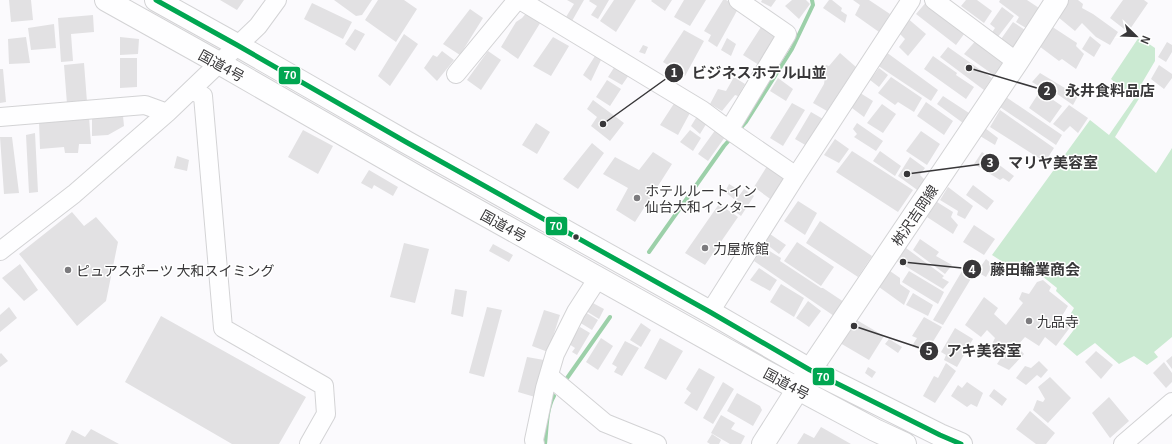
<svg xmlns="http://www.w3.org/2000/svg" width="1172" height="444" font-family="Georgia,'Noto Sans JP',serif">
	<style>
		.green { fill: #cbead2 }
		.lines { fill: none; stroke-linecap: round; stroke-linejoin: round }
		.stream { stroke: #9cd0a9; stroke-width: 4 }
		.building { fill: #e2e1e3 }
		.minor-casing { stroke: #d3d3d5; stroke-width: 20 }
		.major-casing { stroke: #d3d3d5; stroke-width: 24 }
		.highway-casing { stroke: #d3d3d5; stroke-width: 24 }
		.minor { stroke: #fefeff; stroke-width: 18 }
		.major { stroke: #fefeff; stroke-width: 22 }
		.highway { stroke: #fefeff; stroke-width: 22 }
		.bus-1-casing { stroke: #fff; stroke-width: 8 }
		.bus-1 { stroke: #00a651; stroke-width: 5 }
		.poi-dot { fill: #7c7b7e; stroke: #fff; stroke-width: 1.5 }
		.bus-dot { fill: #383739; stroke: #fff; stroke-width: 1.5 }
		.labels { text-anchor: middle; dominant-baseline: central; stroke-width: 3; stroke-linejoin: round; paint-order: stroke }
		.street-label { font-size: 14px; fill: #383739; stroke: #fff }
		.poi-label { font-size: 14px; fill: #383739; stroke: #fff; text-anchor: start }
		.leader { fill: none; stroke: #383739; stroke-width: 1.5 }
		.callout-dot { fill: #383739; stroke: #fff; stroke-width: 1.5 }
		.mark-label { font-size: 12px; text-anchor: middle; font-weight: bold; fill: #fff }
		.callout-label { font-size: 15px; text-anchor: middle; font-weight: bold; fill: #383739; stroke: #fff; stroke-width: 3; stroke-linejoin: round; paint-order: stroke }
		.line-badge { stroke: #fff; stroke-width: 1.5 }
		.badge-label { font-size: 11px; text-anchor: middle; font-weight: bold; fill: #fff }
	</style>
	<rect width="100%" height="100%" fill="#fbfafd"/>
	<path class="green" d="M1139 37 1155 48V61L1142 83 1145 89 1115 137 1156 173 1172 148V337L1154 352 1158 357 1147 365 1134 356 1119 364 1095 343 1077 356 1063 344 1076 327 1070 315 1074 308 1056 291 1057 288 1022 260 1012 268 992 255 1090 120 1109 135 1134 99 1111 79Z"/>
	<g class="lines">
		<path class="stream" d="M738 131 746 122 792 49 813 5 812 0
			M649 252 724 146 732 137
			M565 381 610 317
			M545 444C547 428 546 410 554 396"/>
	</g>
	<path class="building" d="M9 0H31L33 20 11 22Z
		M220 0H244L237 10Z
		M334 0H372L362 15 356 16Z
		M378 0H404L417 9 396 42 365 20Z
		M567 0H584L572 21 566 17 574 4Z
		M590 0H609L598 19 591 15 597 6 589 1Z
		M614 0H636L616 32 600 21Z
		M652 0H672L665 11 651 1Z
		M684 0H706L690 26 674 17Z
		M723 0H726L739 7 717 47 708 41 711 35 704 31Z
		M762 0H776L771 7 761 2Z
		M792 0H806L810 4 799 19 785 6Z
		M829 0H832L842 8 841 11 847 15 845 23 823 8Z
		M853 0H869L890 14 879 32 855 15 860 5Z
		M928 0 967 30 956 45 916 14Z
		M966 0H977L992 11 984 23 961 6Z
		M1000 0H1027L1039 8 1026 28 1016 22 1019 17 999 2Z
		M1069 0H1078L1083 4 1082 8 1093 14 1118 32 1110 45 1096 37 1082 23 1075 31 1058 17Z
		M1123 0H1144L1148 3 1128 32 1110 18Z
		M312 3 352 22 343 39 304 19Z
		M1002 7 1014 16 997 38 991 34 995 28 990 24Z
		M470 9 483 18 460 55 443 44Z
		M528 11 542 20 518 59 501 47 516 22 522 18Z
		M93 15 94 32 71 34 73 61 61 62 58 18Z
		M906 17 926 34 908 56 899 47 905 39 896 30Z
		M1013 22 1025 30 1011 50 999 42Z
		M54 24 56 48 31 50 28 28Z
		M1051 26 1077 43 1076 46 1084 54 1076 69 1062 59 1059 61 1039 46Z
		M761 27 775 37 759 65 743 55Z
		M355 29 365 34 355 51 345 44Z
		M684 30 704 41 685 76 663 62Z
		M404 34 418 44 390 86 378 76Z
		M1090 36 1101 45 1094 57 1082 49Z
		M26 37 30 63 9 64 8 39Z
		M120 37 139 39 138 54 120 55Z
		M553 37 569 46 551 76 533 66Z
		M727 38 736 44 731 56 721 50Z
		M978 38 1006 60 995 76 964 54Z
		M1167 42 1172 45V52L1166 62 1158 57Z
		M643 45 648 47 645 54 639 52Z
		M948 47 992 78 984 90 940 57Z
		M442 51 454 60 437 81 424 68 433 55 437 57Z
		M488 51 501 60 481 90 467 80Z
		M886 52 938 90 931 101 877 65Z
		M840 53 856 67 827 111 813 103 824 84 825 77 821 75 826 65 829 66Z
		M595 56 601 60 591 81 583 75Z
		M933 56 957 73 956 75 974 87 966 99 924 69Z
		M120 58H137V87L120 88Z
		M84 63 87 102 67 104 64 65Z
		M617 63 631 72 622 85 608 77Z
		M1159 65 1172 74V78L1164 89 1151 79Z
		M879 68 888 75 879 87 870 80Z
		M0 69H3L6 102 0 103Z
		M1040 73 1078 96 1073 105 1050 89 1047 91 1032 82Z
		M734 77 745 84 738 96 735 95 722 111 710 104 718 89 726 91Z
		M891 77 922 98 914 112 898 102 895 105 878 93Z
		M778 78 793 89 786 101 770 91Z
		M607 80 621 89 610 106 596 97Z
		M857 91 873 101 864 117 848 105Z
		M1040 91 1062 106 1050 123 1029 108Z
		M943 96 969 113 963 123 937 104Z
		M1006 97 1062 135 1056 145 1000 107Z
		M593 100 624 123 610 141 591 126 597 117 587 109Z
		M675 102 691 111 678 135 660 125Z
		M926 102 953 121 944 135 917 116Z
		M792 103 805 110 783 146 770 138Z
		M882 104 896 114 883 133 867 123Z
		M1069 105 1088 118 1078 133 1070 126 1064 132 1053 124Z
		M1000 110 1054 148 1045 162 990 127Z
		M811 112 823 119 807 146 795 139Z
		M699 113 708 121 700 134 691 126Z
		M92 116H123L124 126 108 135 92 136Z
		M89 117 91 144H79L78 153H65L64 147 40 149 39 121Z
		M536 123 550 132 537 154 522 145Z
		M857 123 883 141 876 151 854 137 857 134 853 129Z
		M985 128 998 138 995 145 980 136Z
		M716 129 725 137 708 161 698 154Z
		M303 130 333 146 318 174 288 157Z
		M690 130 701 138 693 151 680 142Z
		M921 131 940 144 927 165 906 151Z
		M35 133 38 192 29 193 26 135Z
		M0 137H12L19 193 4 194Z
		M835 139 849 149 839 163 824 155Z
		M592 143 604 153 578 189 563 179Z
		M852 151 913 190 898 212 836 172Z
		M880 151 901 166 895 176 873 161Z
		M653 152 672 164 635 222 616 210 628 188 603 174 615 157 639 170Z
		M982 152 1014 176 1009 182 1003 178 1000 180 974 164Z
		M177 156 189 160 187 171 174 168Z
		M910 157 925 168 920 175 926 181 920 192 898 176Z
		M769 163 787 176 773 201 754 187Z
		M369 170 398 187 393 196 374 185 372 189 361 183Z
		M729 184 739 190 734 199 725 192Z
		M973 185 994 201 987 210 966 195Z
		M948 187 973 206 965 219 957 215 958 211 940 200Z
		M744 189 754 196 741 216 730 208Z
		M798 201 817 213 805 235 784 221Z
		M937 202 953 212 951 217 958 225 953 234 927 217Z
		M719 204 738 217 705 265 685 253Z
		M72 212 84 226 96 217 118 242 106 301 77 326 19 254Z
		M820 221 872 256 858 277 806 243Z
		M974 225 995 239 984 255 963 242Z
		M770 234 786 245 779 254 765 243Z
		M920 239 939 252 936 256 952 265 945 274 913 250Z
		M797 242 834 267 821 286 784 261Z
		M404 243 429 249 415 303 390 297Z
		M493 244 513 255 509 262 489 251Z
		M763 247 781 258 780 261 821 288H823L844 302 834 316 754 261Z
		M906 248 944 276 942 278 949 282 943 289 897 261Z
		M986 259 993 265 986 277 977 272Z
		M20 264 38 290 24 301 2 278Z
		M759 268 777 280 770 291 750 280Z
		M890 271 900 278V284L910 291 904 305 879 287Z
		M909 271 944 292 938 304 902 282Z
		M962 271 972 277 943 325 933 320Z
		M1043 280 1051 287 1049 291 1068 306 1062 316 1071 326 1056 346 1045 337 1039 346 1025 337 1017 346 1024 354 1009 370 997 364 1003 355 992 344 995 338 987 330 981 337 965 325 984 297 998 308 994 314 1006 325 1023 303 1019 299 1022 292 1029 294 1037 282Z
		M781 284 804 298 794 317 770 302Z
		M455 289 467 291 463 317 451 314Z
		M913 293 933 305 928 316 906 305Z
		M808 301 821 311 809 327 796 318Z
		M591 302 604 309 599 319 586 311Z
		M9 307 17 318 0 332V315Z
		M487 307 502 310 484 377 469 373Z
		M544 310 560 315 548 352 532 346Z
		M585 312 598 320 592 330 579 322Z
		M161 316 306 397 279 444H232L125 382Z
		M924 317 942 327 926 353 912 346 917 338 912 336Z
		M855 319 884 336 869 360 840 343Z
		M641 323 651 330 641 347 630 340Z
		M580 327 590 333 577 355 572 352 575 348 569 344Z
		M955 328 973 339 957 367 944 360 946 355 941 352Z
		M601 338 613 346 598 370 586 362Z
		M660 338 683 351 666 380 644 368Z
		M889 339 902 347 898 353 885 344Z
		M625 341 639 348 622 376 614 372 617 367 612 364Z
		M1096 351 1113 365 1101 379 1085 362Z
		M1 353 8 361 0 367V354Z
		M1172 356V369L1166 361Z
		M527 357 544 360 535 397 518 392Z
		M1039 361 1048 370 1041 378 1037 375 1026 385 1016 378 1025 366 1031 368Z
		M1164 362 1172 373V382L1166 388 1153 373Z
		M946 363 956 371 935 403 923 396 934 376 938 378Z
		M868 367 876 372 872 378 865 373Z
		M699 368 715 377 697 411 684 403 691 393 686 389Z
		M1050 377 1071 398 1048 423 1033 410 1037 400 1043 402 1045 399 1038 387Z
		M723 382 734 389 713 424 703 418Z
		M967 382 983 393 977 407 971 404 967 407 951 396 958 385 962 388Z
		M994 389 1007 399 1002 406 989 396Z
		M737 393 760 406 762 410 753 426 727 411Z
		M1109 397 1129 421 1110 438 1092 413Z
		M1030 411 1055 433 1046 444H1036L1016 429Z
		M721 415 735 423 731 429 745 436 741 444H730L711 433Z
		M821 427 851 444H797L804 433 814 438Z
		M91 429 119 444H65L72 430 85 437Z
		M712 434 721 440 719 444H710L707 442Z"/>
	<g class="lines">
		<g class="minor-casing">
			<path id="minor" d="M520 0 702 110 729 130 796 176
				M934 0 1017 62
				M456 74 517 0
				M192 90 203 96 223 328 324 386 326 414 309 444
				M0 117 145 105 167 113
				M729 130 787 34 738 0
				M0 251 74 194 167 113 258 26 277 0
				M710 312 796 176 911 0
				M549 376 605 423 657 444
				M535 444 534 440 545 388 555 354 576 312 598 278
				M1123 444 1172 402"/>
		</g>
		<g class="major-casing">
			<path id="major" d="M763 444 810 370 1017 62 1057 0"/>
		</g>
		<g class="highway-casing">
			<path id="highway" d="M106 0 219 63 421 179 761 369 875 430 905 444
				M156 0 237 45 406 142 710 312 810 370 940 435 961 444"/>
		</g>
		<use href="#minor" class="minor"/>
		<use href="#major" class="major"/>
		<use href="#highway" class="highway"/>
		<g class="bus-1-casing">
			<path id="bus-1" d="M156 0 237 45 406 142 710 312 810 370 940 435 961 444"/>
		</g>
		<use href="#bus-1" class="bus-1"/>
	</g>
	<g class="poi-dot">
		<circle cx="637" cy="198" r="4"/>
		<circle cx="705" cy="248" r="4"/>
		<circle cx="68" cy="270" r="4"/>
		<circle cx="1029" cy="321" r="4"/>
	</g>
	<circle class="bus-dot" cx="576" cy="237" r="3.5"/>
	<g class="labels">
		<g class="street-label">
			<text transform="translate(222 65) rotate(29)">国道4号</text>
			<text transform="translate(914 215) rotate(-56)">桝沢吉岡線</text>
			<text transform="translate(504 225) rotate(29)">国道4号</text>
			<text transform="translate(787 383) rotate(28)">国道4号</text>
		</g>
		<g class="poi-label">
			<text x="645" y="190">ホテルルートイン<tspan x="645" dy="16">仙台大和インター</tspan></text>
			<text x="713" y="248">力屋旅館</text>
			<text x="76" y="270">ピュアスポーツ 大和スイミング</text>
			<text x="1037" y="321">九品寺</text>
		</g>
	</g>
	<path class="leader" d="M603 124L674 73M969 68L1047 91M907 174L990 163M903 262L972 269M854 326L929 351"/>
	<g class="callout-dot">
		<circle cx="603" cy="124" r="4"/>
		<circle cx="969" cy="68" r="4"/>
		<circle cx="907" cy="174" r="4"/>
		<circle cx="903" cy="262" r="4"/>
		<circle cx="854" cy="326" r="4"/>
		<circle cx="674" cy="73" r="10"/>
		<circle cx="1047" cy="91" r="10"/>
		<circle cx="990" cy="163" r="10"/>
		<circle cx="972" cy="269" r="10"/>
		<circle cx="929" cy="351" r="10"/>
	</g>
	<g class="mark-label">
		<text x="674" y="77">1</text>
		<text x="1047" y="95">2</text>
		<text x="990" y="167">3</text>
		<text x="972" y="274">4</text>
		<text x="929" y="355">5</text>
	</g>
	<g class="callout-label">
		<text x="759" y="78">ビジネスホテル山並</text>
		<text x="1110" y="96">永井食料品店</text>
		<text x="1053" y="168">マリヤ美容室</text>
		<text x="1035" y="275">藤田輪業商会</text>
		<text x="984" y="356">アキ美容室</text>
	</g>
	<g class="line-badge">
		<rect x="278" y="66" width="23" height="19" rx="4" fill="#00a651"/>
		<rect x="545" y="216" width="23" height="20" rx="4" fill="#00a651"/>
		<rect x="812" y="367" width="23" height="19" rx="4" fill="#00a651"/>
	</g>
	<g class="badge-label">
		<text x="290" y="79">70</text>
		<text x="556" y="230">70</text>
		<text x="823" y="381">70</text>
	</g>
	<g transform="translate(1136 36) rotate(113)" stroke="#ffffff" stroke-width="3" paint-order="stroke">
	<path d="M0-3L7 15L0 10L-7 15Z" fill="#383739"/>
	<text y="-6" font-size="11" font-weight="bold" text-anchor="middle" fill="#383739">N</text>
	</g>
</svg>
